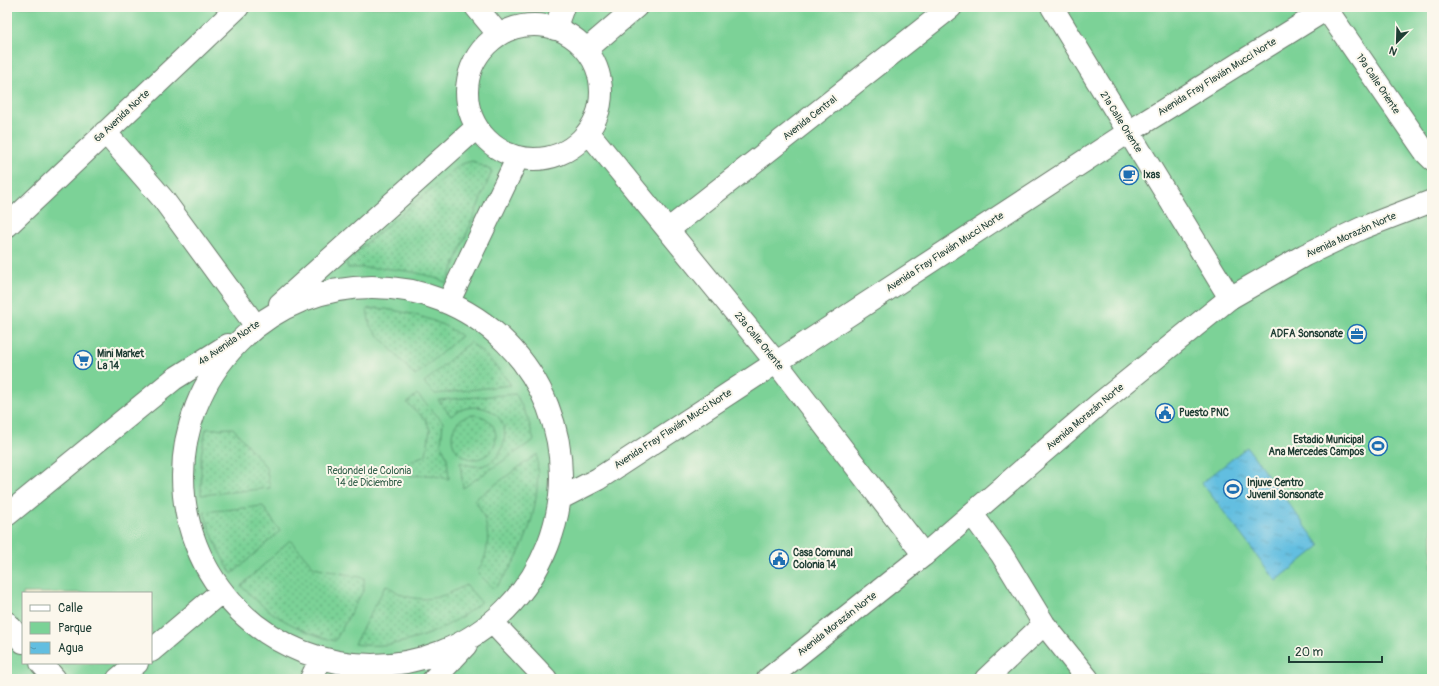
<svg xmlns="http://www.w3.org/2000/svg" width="1439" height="686" font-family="Pangolin,sans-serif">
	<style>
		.green { fill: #7bd297; stroke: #4d8866; fill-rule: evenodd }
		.garden { fill: url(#garden-dots); stroke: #4d8866 }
		.water { fill: url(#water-ripples); stroke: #407e8a }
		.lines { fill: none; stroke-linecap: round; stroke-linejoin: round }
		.minor-casing { stroke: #687868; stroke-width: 24 }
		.secondary-casing { stroke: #687868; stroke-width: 24 }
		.minor { stroke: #fff; stroke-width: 22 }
		.secondary { stroke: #fff; stroke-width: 22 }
		.labels { text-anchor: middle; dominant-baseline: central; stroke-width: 4; stroke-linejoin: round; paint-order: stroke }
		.street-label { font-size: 10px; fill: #1f3d34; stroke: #fbf7ec }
		.poi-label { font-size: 10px; font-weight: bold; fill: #1f3d34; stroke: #fbf7ec; text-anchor: start }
		.park-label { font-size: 10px; fill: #36624d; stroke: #fbf7ec }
	</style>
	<defs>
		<pattern id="garden-dots" width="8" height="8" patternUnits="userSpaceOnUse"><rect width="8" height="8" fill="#7bd297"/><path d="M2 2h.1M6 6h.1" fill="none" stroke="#64ac7c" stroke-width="1.8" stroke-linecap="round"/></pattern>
		<pattern id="water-ripples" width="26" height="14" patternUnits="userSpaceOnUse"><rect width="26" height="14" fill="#62bee0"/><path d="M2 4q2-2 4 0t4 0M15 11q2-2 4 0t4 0" fill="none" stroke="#509cb6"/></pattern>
	</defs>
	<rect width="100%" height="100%" fill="#fbf7ec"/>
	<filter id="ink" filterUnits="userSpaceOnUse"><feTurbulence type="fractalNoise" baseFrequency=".025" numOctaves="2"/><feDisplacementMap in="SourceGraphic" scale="8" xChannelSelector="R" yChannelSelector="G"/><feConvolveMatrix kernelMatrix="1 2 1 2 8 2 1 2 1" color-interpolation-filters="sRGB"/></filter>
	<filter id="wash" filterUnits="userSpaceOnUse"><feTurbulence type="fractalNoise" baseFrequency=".012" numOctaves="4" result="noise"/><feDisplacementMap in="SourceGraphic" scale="16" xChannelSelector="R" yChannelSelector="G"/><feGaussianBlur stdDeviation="0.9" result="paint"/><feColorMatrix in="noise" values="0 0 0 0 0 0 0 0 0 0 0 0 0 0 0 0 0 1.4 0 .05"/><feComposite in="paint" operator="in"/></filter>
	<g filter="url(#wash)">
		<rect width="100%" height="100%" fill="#efe5c8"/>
		<path class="green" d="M7 7H1432V679H7ZM23 593H151V663H23Z"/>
		<path class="garden" d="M473 161 492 171 447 283C418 269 380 267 348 268L346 260 461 164Z
			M378 308C407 312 437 318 461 336L415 376 370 326 367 309Z
			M470 342C486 354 499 369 511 385L435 394 424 383Z
			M417 394 443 422 441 444 447 457 449 479 430 475 410 476 407 462 426 455 430 430 426 420 407 403Z
			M516 394 528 419 534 440 463 488 460 462C467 465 474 467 481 466 499 462 509 441 503 425 494 403 466 403 451 416L438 400Z
			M452 437a22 22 0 1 1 44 0a22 22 0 1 1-44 0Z
			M233 428 266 467 270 488 201 495V456L206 429Z
			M537 454C541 504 528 551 494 589L477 572C493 552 490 518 474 500Z
			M263 506 280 531 232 574C219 554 211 534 204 512Z
			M290 540 314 567 364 578V589L335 641C295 630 270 615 241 586Z
			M386 585C392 588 398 594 405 596 429 603 445 596 466 585L481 602C447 631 400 651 354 644Z"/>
		<path class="water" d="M1247 447 1320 546 1276 581 1202 483Z"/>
	</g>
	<g filter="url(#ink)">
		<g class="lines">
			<g class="minor-casing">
				<path id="minor" d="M476 7 499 35
					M1052 7 1230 298
					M1325 7 1426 153 1432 159
					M467 92a67 67 0 1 1 134 0a67 67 0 1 1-134 0Z
					M555 29 563 7
					M586 50 636 7
					M105 132 163 199 256 326
					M588 132 775 361 924 555
					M7 226 238 7
					M669 229 951 7
					M183 476a189 189 0 1 1 378 0a189 189 0 1 1-378 0Z
					M448 303 518 157
					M280 304 477 127
					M561 498 598 479 1127 133 1330 7
					M972 514 1002 555 1044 624 1088 679
					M7 515 174 379 228 345
					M7 623 23 642
					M493 623 546 679
					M151 651 222 591
					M41 663 55 679
					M118 679 137 663
					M311 679 321 658
					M434 679 466 645
					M986 679 1044 624"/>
			</g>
			<g class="secondary-casing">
				<path id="secondary" d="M768 679 924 555 1099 404 1230 298 1305 255 1362 228 1432 201"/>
			</g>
			<use href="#minor" class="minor"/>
			<use href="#secondary" class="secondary"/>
		</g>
	</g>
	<defs>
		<g id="cafe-ring" transform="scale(1)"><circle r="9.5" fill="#fbf7ec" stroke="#1f6fb2" stroke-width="1.5"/><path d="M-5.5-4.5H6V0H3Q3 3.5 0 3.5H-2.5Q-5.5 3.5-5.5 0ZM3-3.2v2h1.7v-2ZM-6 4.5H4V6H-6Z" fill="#1f6fb2"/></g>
		<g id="office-ring" transform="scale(1)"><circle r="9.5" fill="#fbf7ec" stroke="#1f6fb2" stroke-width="1.5"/><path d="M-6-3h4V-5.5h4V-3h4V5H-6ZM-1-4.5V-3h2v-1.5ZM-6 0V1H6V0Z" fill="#1f6fb2"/></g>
		<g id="supermarket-ring" transform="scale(1)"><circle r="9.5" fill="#fbf7ec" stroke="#1f6fb2" stroke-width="1.5"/><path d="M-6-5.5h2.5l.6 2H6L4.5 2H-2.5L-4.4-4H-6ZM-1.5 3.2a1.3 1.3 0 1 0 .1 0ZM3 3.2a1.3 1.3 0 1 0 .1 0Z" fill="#1f6fb2"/></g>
		<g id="civic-ring" transform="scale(1)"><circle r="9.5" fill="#fbf7ec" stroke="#1f6fb2" stroke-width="1.5"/><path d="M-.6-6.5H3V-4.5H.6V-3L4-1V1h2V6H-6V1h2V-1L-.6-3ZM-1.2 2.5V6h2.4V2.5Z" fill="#1f6fb2"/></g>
		<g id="stadium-ring" transform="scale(1)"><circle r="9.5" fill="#fbf7ec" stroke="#1f6fb2" stroke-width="1.5"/><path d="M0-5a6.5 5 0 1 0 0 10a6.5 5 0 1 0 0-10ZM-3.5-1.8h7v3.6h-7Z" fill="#1f6fb2"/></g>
	</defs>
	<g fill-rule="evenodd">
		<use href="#cafe-ring" x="1129" y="175"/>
		<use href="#office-ring" x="1357" y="334"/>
		<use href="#supermarket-ring" x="83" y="360"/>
		<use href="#civic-ring" x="1165" y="413"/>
		<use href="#stadium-ring" x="1378" y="446"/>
		<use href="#stadium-ring" x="1233" y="489"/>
		<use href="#civic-ring" x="779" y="559"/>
	</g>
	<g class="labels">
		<g class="street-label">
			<text transform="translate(1217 77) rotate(-32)">Avenida Fray Flavián Mucci Norte</text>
			<text transform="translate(1378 84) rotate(56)">19a Calle Oriente</text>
			<text transform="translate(122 116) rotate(-43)">6a Avenida Norte</text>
			<text transform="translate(810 118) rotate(-38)">Avenida Central</text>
			<text transform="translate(1121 122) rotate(58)">21a Calle Oriente</text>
			<text transform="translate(1351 235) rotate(-24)">Avenida Morazán Norte</text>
			<text transform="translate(945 252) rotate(-33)">Avenida Fray Flavián Mucci Norte</text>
			<text transform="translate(759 341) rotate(51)">23a Calle Oriente</text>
			<text transform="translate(229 343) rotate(-34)">4a Avenida Norte</text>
			<text transform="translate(1085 417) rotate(-40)">Avenida Morazán Norte</text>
			<text transform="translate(673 429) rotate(-33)">Avenida Fray Flavián Mucci Norte</text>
			<text transform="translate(837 624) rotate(-38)">Avenida Morazán Norte</text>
		</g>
		<g class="poi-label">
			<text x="1143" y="175">Ixas</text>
			<text x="1343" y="334" text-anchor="end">ADFA Sonsonate</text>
			<text x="97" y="354">Mini Market<tspan x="97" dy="12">La 14</tspan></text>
			<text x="1179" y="413">Puesto PNC</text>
			<text x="1364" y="440" text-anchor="end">Estadio Municipal<tspan x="1364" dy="12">Ana Mercedes Campos</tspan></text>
			<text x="1247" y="483">Injuve Centro<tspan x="1247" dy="12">Juvenil Sonsonate</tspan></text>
			<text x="793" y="553">Casa Comunal<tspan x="793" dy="12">Colonia 14</tspan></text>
		</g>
		<g class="park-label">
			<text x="369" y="471">Redondel de Colonia<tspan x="369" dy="12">14 de Diciembre</tspan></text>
		</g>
	</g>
	<rect width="1439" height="686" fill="none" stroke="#fbf7ec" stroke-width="24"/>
	<rect x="22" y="592" width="130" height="72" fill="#fbf7ec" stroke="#a3ada2"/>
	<rect x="30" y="605" width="20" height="6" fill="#ffffff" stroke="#a3ada2"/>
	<text x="58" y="612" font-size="12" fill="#1f3d34">Calle</text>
	<rect x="30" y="622" width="20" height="12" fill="#7bd297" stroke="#a3ada2"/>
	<text x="58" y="632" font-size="12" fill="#1f3d34">Parque</text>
	<rect x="30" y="642" width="20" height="12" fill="url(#water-ripples)" stroke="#a3ada2"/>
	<text x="58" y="652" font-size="12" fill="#1f3d34">Agua</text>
	<g transform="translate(1397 42) rotate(203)" stroke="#fbf7ec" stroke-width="3" paint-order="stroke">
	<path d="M0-3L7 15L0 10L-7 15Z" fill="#1f3d34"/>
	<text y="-6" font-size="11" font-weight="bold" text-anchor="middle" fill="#1f3d34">N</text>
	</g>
	<path d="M1289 656v6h93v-6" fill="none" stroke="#1f3d34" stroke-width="2"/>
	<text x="1295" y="656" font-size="12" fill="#1f3d34" stroke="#fbf7ec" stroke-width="3" paint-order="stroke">20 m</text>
</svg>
